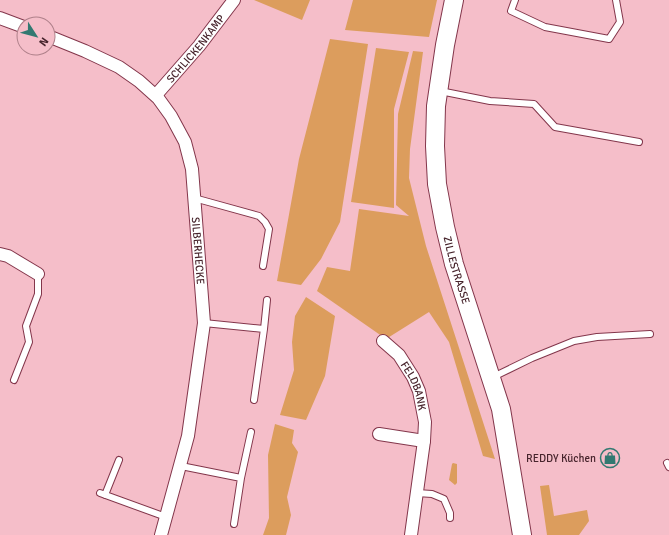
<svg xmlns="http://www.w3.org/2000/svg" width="669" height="535" font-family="Signika,sans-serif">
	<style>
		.green { fill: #dc9d5d }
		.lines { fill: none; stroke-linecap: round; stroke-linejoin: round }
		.service-casing { stroke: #83364b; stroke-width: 8 }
		.minor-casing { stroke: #83364b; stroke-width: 14 }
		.secondary-casing { stroke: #83364b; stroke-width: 20 }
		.service { stroke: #fff; stroke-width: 6 }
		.minor { stroke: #fff; stroke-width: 12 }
		.secondary { stroke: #fff; stroke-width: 18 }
		.labels { text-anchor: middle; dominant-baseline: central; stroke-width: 3; stroke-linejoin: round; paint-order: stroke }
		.street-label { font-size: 11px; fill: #47242c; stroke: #f5bec9 }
		.poi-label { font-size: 11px; fill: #47242c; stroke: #f5bec9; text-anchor: end }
	</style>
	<rect width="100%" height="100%" fill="#f5bec9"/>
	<path class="green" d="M254 0H310L302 20Z
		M353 0H437L429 37 345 30Z
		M330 39 368 44 340 222 321 259 301 285 277 281 299 159Z
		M376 48 409 52 394 109V208L351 202Z
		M413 51 423 52 410 149 409 178 426 246 495 459 483 456 449 342 429 312 386 339 317 291 327 267 350 271 359 209 409 216 396 205 398 114Z
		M306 297 335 316 325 376 306 420 280 415 294 370 292 342 295 316Z
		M275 424 294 430 292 443 298 452 287 497 291 515 286 535H263L269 518 268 455Z
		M453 463 457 464V483L455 485 449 480 452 464Z
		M549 485 554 516 587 510 589 521 579 535H547L540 486Z"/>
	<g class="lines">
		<g class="service-casing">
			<path id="service" d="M515 0 511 11 545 27 609 39 620 22 616 0
				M440 91 490 101 534 104 555 127 639 142
				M194 198 259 216 265 222 269 229 263 266
				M204 323 264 329 254 400
				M264 329 267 300
				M493 377 532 358 574 341 597 337 650 334
				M14 380 29 342 26 326 38 294V274
				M667 463 669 467
				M181 466 241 478 234 524
				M241 478 251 432
				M100 493 166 517
				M417 493 432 494 444 499 450 513V518
				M105 495 119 460"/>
		</g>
		<g class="minor-casing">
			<g id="minor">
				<path d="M0 18 24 27"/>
				<path id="s1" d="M48 36 85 51 119 67 139 81 158 98 171 116 185 142 192 169 204 323 188 436 161 535"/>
				<path id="s2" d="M156 95 199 46 234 0"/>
				<path d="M0 254 8 256 38 274"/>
				<path id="s3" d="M383 341 399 355 413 377 419 391 425 422 424 441 411 535"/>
				<path d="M379 434 424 441"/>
			</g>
		</g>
		<g class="secondary-casing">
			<g id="secondary">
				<path id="s4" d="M454 0 445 45 436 106 435 146 437 184 445 227 454 264 501 409 522 535"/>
			</g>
		</g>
		<use href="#service" class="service"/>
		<use href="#minor" class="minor"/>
		<use href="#secondary" class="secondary"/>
	</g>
	<defs>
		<g id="shop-ring" transform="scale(1)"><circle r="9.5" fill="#f5bec9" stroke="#327971" stroke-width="1.5"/><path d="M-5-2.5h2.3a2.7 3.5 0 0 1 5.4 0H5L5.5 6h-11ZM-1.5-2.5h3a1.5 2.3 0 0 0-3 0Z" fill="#327971"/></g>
	</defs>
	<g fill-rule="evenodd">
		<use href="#shop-ring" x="610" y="458"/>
	</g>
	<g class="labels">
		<g class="street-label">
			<text stroke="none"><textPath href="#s2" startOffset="61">SCHLICKENKAMP</textPath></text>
			<text stroke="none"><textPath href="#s1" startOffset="289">SILBERHECKE</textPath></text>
			<text stroke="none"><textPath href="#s4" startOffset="274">ZILLESTRASSE</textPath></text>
			<text stroke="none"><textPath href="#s3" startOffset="56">FELDBANK</textPath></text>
		</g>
		<g class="poi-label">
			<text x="596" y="458">REDDY Küchen</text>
		</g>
	</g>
	<g transform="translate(36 36) rotate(126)"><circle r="19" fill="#f5bec9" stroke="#af808a"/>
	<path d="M0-3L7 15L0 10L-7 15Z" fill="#327971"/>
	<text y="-6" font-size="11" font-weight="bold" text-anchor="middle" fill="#47242c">N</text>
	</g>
</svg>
